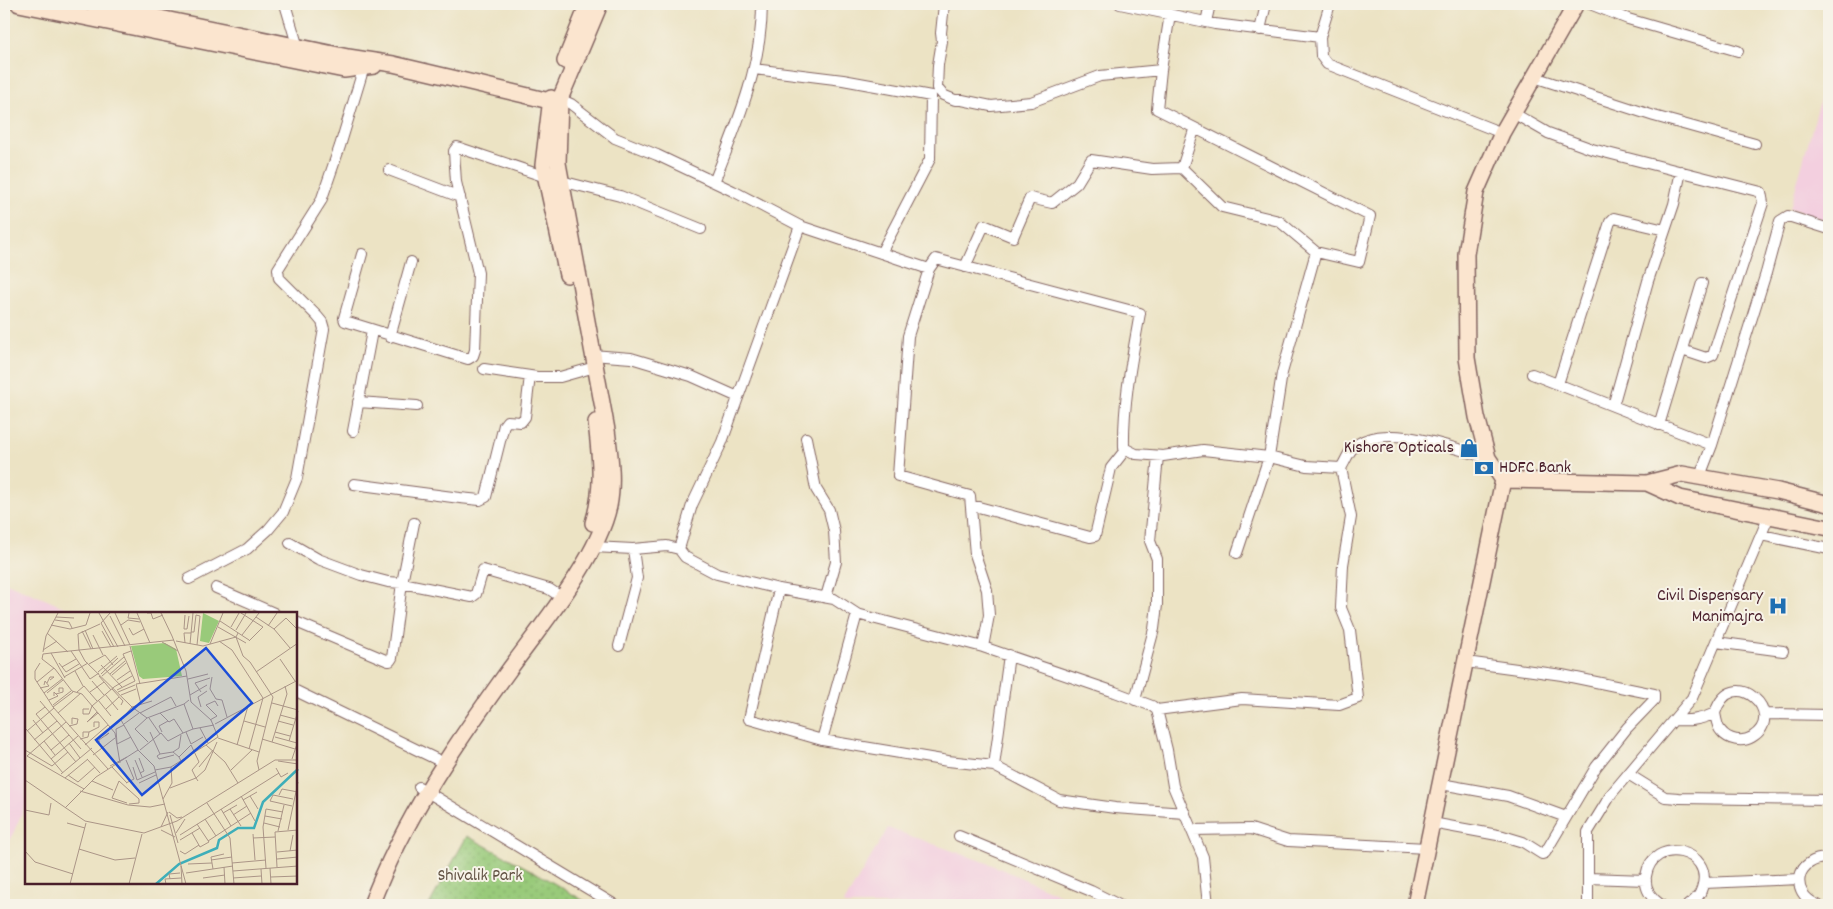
<svg xmlns="http://www.w3.org/2000/svg" width="1833" height="909" font-family="Dekko,sans-serif">
	<style>
		.built { fill: #f3cfdf }
		.grass { fill: url(#grass-dots); stroke: #727452 }
		.lines { fill: none; stroke-linecap: round; stroke-linejoin: round }
		.street-casing { stroke: #836461; stroke-width: 12 }
		.secondary-casing { stroke: #836461; stroke-width: 18 }
		.street { stroke: #fff; stroke-width: 10 }
		.secondary { stroke: #fbe5cf; stroke-width: 15 }
		.labels { text-anchor: middle; dominant-baseline: central; stroke-width: 4; stroke-linejoin: round; paint-order: stroke }
		.poi-label { font-size: 18px; fill: #4a1f2b; stroke: #f7f3e8; text-anchor: end }
		.park-label { font-size: 18px; fill: #625243; stroke: #f7f3e8 }
		.inset-river { fill: none; stroke: #3eaeb9; stroke-width: 2.5 }
		.inset-road { fill: none; stroke: #ab9587; stroke-width: 1 }
		.view { fill: #1d4ed8; fill-opacity: 0.15; stroke: #1d4ed8; stroke-width: 2.5 }
		.inset-edge { fill: none; stroke: #4a1f2b; stroke-width: 2.5 }
	</style>
	<defs>
		<pattern id="grass-dots" width="8" height="8" patternUnits="userSpaceOnUse" patternTransform="scale(1.25)"><rect width="8" height="8" fill="#99ca7a"/><path d="M2 2h.1M6 6h.1" fill="none" stroke="#85ad6a" stroke-width="1.8" stroke-linecap="round"/></pattern>
	</defs>
	<rect width="100%" height="100%" fill="#f7f3e8"/>
	<filter id="ink" filterUnits="userSpaceOnUse"><feTurbulence type="fractalNoise" baseFrequency=".02" numOctaves="2"/><feDisplacementMap in="SourceGraphic" scale="10" xChannelSelector="R" yChannelSelector="G"/><feConvolveMatrix kernelMatrix="1 2 1 2 8 2 1 2 1" color-interpolation-filters="sRGB"/></filter>
	<filter id="wash" filterUnits="userSpaceOnUse"><feTurbulence type="fractalNoise" baseFrequency=".0096" numOctaves="4" result="noise"/><feDisplacementMap in="SourceGraphic" scale="20" xChannelSelector="R" yChannelSelector="G"/><feGaussianBlur stdDeviation="1.12" result="paint"/><feColorMatrix in="noise" values="0 0 0 0 0 0 0 0 0 0 0 0 0 0 0 0 0 1.4 0 .05"/><feComposite in="paint" operator="in"/></filter>
	<g filter="url(#wash)">
		<rect width="100%" height="100%" fill="#ece3c4"/>
		<path class="built" d="M153 4H206L193 12Z
			M1829 68V222L1790 208Z
			M4 582 78 613H26V804L4 854Z
			M888 828 990 864 1083 905H843Z"/>
		<path class="grass" d="M467 836 540 875 591 905H429Z"/>
	</g>
	<g filter="url(#ink)">
		<g class="lines">
			<g class="street-casing">
				<path id="street" d="M285 4 299 51
					M944 4 941 33 942 41 938 65 937 88 943 95 955 100H962L991 106 1031 102 1100 76 1161 70 1170 14
					M1120 4 1215 24 1320 37 1321 56 1327 64 1502 133
					M1590 4 1628 19 1738 51
					M1206 22 1210 4
					M1260 30 1266 4
					M1320 37 1330 4
					M754 69 843 80 931 96 930 159 881 253
					M1161 70 1157 109 1370 216 1359 262 1316 252
					M1534 77 1654 116 1755 144
					M560 99 571 104 615 138 657 155 733 191 800 226 722 442 692 505 679 549 667 546 633 549 593 547
					M1513 113 1548 133 1592 149 1761 192 1763 203 1713 355 1706 358 1682 350
					M1194 130 1182 168 1222 207 1279 221 1316 252 1282 373 1269 457 1237 553
					M389 170 460 197
					M561 181 620 196 701 229
					M714 182C737 124 762 66 762 4
					M800 226 929 269 908 336 898 476 970 496 975 554 987 590 989 615 983 647
					M362 254 344 318 345 321 468 359 473 356 475 350 478 273 456 182 454 151 457 147 546 177
					M965 267 984 225 1013 237 1030 198 1052 203 1077 183 1091 160 1152 169 1182 168
					M929 269 936 259 1140 313C1132 358 1123 402 1124 448L1136 454 1163 456 1203 450 1269 457 1306 466 1341 468C1345 462 1348 453 1353 448 1382 420 1455 449 1488 458
					M390 337 411 262
					M592 355 631 358 691 376 738 397
					M484 369 537 377H560L588 369
					M1532 374 1712 445
					M1558 384 1610 222 1614 218 1665 230
					M358 402 417 406
					M1613 406 1648 281 1674 204 1681 171
					M1659 425 1702 283
					M353 431 372 331
					M806 438 816 489 829 510 834 531 836 562 826 597
					M1700 476 1712 445 1766 273 1780 221 1788 216 1829 229
					M354 484 460 498 480 500 486 497 504 425 507 421 521 422 525 417 530 376
					M971 505 1090 537 1095 536 1111 468 1126 449
					M1761 535 1829 549
					M290 543 318 559 361 575 388 582 402 583 472 597 476 594 483 570 549 589 561 597
					M679 549 685 557 717 574 779 589 834 599 857 614 983 647 1115 692 1152 706 1157 710 1167 750 1173 786 1203 857 1208 905
					M189 579 247 549 268 530 283 512 297 478 324 329 322 322 317 316 279 278 278 269 321 201 340 146 364 67
					M216 588 274 613
					M779 589 749 719 822 740 948 761 994 766 1059 800 1115 808 1185 813
					M296 622 388 661H390L392 658 402 583 414 523
					M1716 642 1783 651
					M619 646 637 578 633 549
					M296 691 436 759
					M1135 700 1154 629 1157 605V559L1150 541 1158 456
					M1157 710 1242 699 1339 705 1358 698 1350 630 1341 608 1343 565 1351 517 1341 468
					M1764 714 1829 715
					M1674 720C1689 721 1701 720 1715 713 1732 661 1789 715 1752 737 1742 743 1728 740 1721 731 1717 727 1716 718 1715 713
					M822 740 857 614
					M994 766 1009 655
					M1628 774 1665 797 1679 798 1829 800
					M1441 784 1508 796 1566 817
					M419 787 615 905
					M1432 823 1503 836 1523 842 1542 854 1545 853 1596 767 1627 728 1654 700V694L1562 675 1466 662
					M1192 830 1251 829 1288 841 1427 848
					M959 836 1091 891 1119 905
					M1588 878 1646 880
					M1704 883 1799 879
					M1588 905V832L1612 793 1692 698 1769 516
					M1661 905C1651 898 1644 889 1646 876 1652 835 1715 849 1702 888 1700 896 1695 901 1688 905
					M1818 905C1788 893 1796 857 1829 858"/>
			</g>
			<g class="secondary-casing">
				<path id="secondary" d="M19 4 344 70 374 66
					M92 4 348 57 393 64 558 103
					M565 61 588 4
					M551 98 543 165 567 275
					M1503 480 1647 483 1682 474 1778 491 1829 504
					M1647 483 1680 498 1829 528
					M593 523C604 488 600 458 596 422
					M371 905C404 818 455 745 509 670 541 626 598 558 609 506 614 481 610 455 607 430L558 163 560 99 600 4
					M1415 905 1503 480 1488 458 1477 417 1467 358 1466 254 1476 192 1502 133 1576 4"/>
			</g>
			<use href="#street" class="street"/>
			<use href="#secondary" class="secondary"/>
		</g>
	</g>
	<defs>
		<g id="shop-bare" transform="scale(1.5)"><path d="M-5-2.5h2.3a2.7 3.5 0 0 1 5.4 0H5L5.5 6h-11ZM-1.5-2.5h3a1.5 2.3 0 0 0-3 0Z" fill="#1f6fb2" stroke="#f7f3e8" stroke-width="2.5" paint-order="stroke"/></g>
		<g id="bank-bare" transform="scale(1.5)"><path d="M-6-4H6V4H-6ZM0-2.3a2.3 2.3 0 1 0 0 4.6a2.3 2.3 0 1 0 0-4.6Z" fill="#1f6fb2" stroke="#f7f3e8" stroke-width="2.5" paint-order="stroke"/></g>
		<g id="hospital-bare" transform="scale(1.5)"><path d="M-5-5h3v3.5h4V-5h3V5h-3V1.5h-4V5h-3Z" fill="#1f6fb2" stroke="#f7f3e8" stroke-width="2.5" paint-order="stroke"/></g>
	</defs>
	<g fill-rule="evenodd">
		<use href="#shop-bare" x="1469" y="448"/>
		<use href="#bank-bare" x="1484" y="468"/>
		<use href="#hospital-bare" x="1778" y="606"/>
	</g>
	<g class="labels">
		<g class="poi-label">
			<text x="1454" y="448">Kishore Opticals</text>
			<text x="1499" y="468" text-anchor="start">HDFC Bank</text>
			<text x="1763" y="596">Civil Dispensary<tspan x="1763" dy="21">Manimajra</tspan></text>
		</g>
		<g class="park-label">
			<text x="480" y="876">Shivalik Park</text>
		</g>
	</g>
	<g transform="translate(25 612)">
		<rect width="272" height="272" fill="#ece3c4"/>
		<path d="M178 1 194 9 184 31 175 29ZM140 31 151 37 157 64 118 67 114 64 106 34Z" fill="#99ca7a"/>
		<path class="inset-river" d="M131 272 154 252 192 236 194 228 213 216H229L238 190 273 157"/>
		<path class="inset-road" d="M74 1 93 35M85 1 76 11 89 35M90 1 105 33M104 1 103 6 114 7M112 1 125 31M122 1H126L128 7 138 3M136 1 147 24M216 1 238 15 224 29M160 3 159 17H162L164 4M85 4 100 34M31 5 49 6M231 5 249 17M30 8 44 10 47 16M195 9 224 28M26 13 45 17 61 13 65 1M96 13 103 8 115 10M243 14 252 1M193 15 221 31M206 15 214 1M104 16 108 23 119 17M60 18 68 37M211 18 221 1M57 19 66 37M77 19 86 35M166 20H169L171 3 175 4M22 21 43 40M68 23 78 43M217 23 234 1M147 24 161 59 166 90 186 108 193 125 181 133 200 150 213 171M211 25 218 44 225 50 248 85 232 149 234 158M151 29 178 34 211 25 213 21M194 29 207 38 238 86 224 137M137 30 153 39M160 31 159 21H166M165 32 168 1M185 32 198 1M172 33 175 4M105 34 115 72M265 36 249 17 261 6 273 18M18 38 32 29M54 38 60 49 107 95 96 108 113 138 129 154 161 272M54 38 53 22 75 12M46 39 65 67 74 61M106 39 98 42 110 69M18 40 21 24 33 1M26 41 18 42 17 47 30 57M255 47 270 69M15 51 10 59V67L28 95 83 157M34 51 41 60 54 52M64 52 80 43 88 53M76 53 97 75M37 55 51 47M30 57 47 79 57 82 90 121 95 151M50 59 58 74M73 60 92 44M231 60 273 31M76 62 93 46M85 62 100 49M87 63 101 51M74 64 86 78M77 64 99 45M39 65 63 51M187 65 185 77 191 87 197 88 202 105M40 66 26 41 149 28M163 67 183 62M92 68 105 59M67 69 79 83M12 70 29 56M22 71 25 65H29L25 68M89 75 107 64M15 76 24 74 20 69 19 73M87 77 98 89 96 93M92 78 110 69M52 80 59 74 72 89M65 80 79 70M93 80 110 73M176 80 170 71 185 66M19 81 37 67M22 81 38 68M31 82 38 80V76H34V80M80 82 93 98M96 83 111 77M165 83 182 73M24 88 33 84 29 80V84M73 88 86 104M164 88 159 92 168 117 189 113M15 89 56 137M247 91 273 98M116 92 111 72 162 64M28 93 46 79M67 94 89 75M20 95 11 102 51 150M28 95 48 80M107 95 122 106 159 92M107 95 127 89M176 95 173 85 182 79M64 97H58V102H64L67 94M81 97 94 85M72 100 62 110 73 101M33 101 56 81M115 101 146 85 151 94M135 101 144 110 149 107 158 121 168 117M255 103 270 107M122 106 110 117 123 130M124 106 135 122M8 108 18 121M185 108 192 104 181 93 190 89 193 94M219 109 240 115M253 109 268 113M41 110 2 144 59 177M99 112 114 101M190 112 273 68M99 113 91 117 92 132 106 125M44 114 52 112 53 107 47 106V112M175 116 183 131M1 117 38 161M2 119 29 96M64 120 74 115V110H69V115M125 120 135 142 148 140 154 145M137 120 134 114 143 109M161 120 166 132 178 125M250 120 265 124M250 125 272 131M193 126 234 140M55 127 63 125 64 120H58V125M237 127 270 137M9 128 32 109M19 129 30 143M75 129 71 130 84 121 80 124M264 129 273 99M247 130 262 82 260 74M44 131 55 146M60 133 83 113M212 133 223 94M0 138 27 154 43 140M26 138 44 123M115 138 136 121 143 129 158 121M148 140 154 136 156 123M135 142 132 144 134 147 149 143M68 143 90 126M114 146 119 159 115 161M26 147 53 124M62 147 75 161M267 147 272 132M101 148 109 167 101 171M110 148 117 165M156 149 154 145 166 133 174 150 167 158 171 166 180 158 192 130M253 149 273 152M85 154 102 145M87 155 102 171M108 155 112 168 130 160M174 155 188 138M251 156 256 165 263 161M130 158 146 155 181 133M206 158 227 138M36 162 67 136M43 163 53 170 70 155M40 166 63 147M0 168 60 209 119 221 152 209 250 148H273M67 169 88 178M114 171 131 163M145 176 171 166 173 169M55 179 103 193 125 195 140 192M254 183 257 177 273 180M216 184 230 209M225 184 233 197M138 187 147 171 146 155M218 188 232 180M102 191 87 186 94 169 114 187V191L104 192M182 191 205 226 209 272M267 194 245 189 248 183 268 187M40 196 71 165 113 138M196 197 206 214M205 197 216 214M0 198 24 203 26 191M144 200 152 206 157 205M198 201 212 193M145 203 153 231M208 203 222 194M240 204 257 207M180 207 191 224M42 211 60 216M239 211 255 215M136 215 143 200M136 218 150 225M263 218 273 170M253 219 259 193M151 221 160 207M167 221 175 235 184 230 172 212M228 222 230 248M155 223 254 161M228 226 250 225M155 228 175 216M183 229 226 201M54 237 90 248 110 246M0 239 10 250 48 262M155 239 160 242 174 233M265 239 268 223M252 240 273 238M252 247 273 245M186 248 207 245M207 251 241 248M163 252 187 251M199 255 200 272M252 255 250 220 273 218M241 256 238 215 241 197 258 200M245 256 246 272M188 257 186 245 199 242M236 257 237 272M208 259 273 254M161 261 208 254M246 265 273 264M178 266 200 263M208 266 236 264M145 267 144 262 155 261M45 272 61 211M104 272 117 222M141 272 140 267 156 266M152 272H157L156 254"/>
		<path class="view" d="M181 36 227 91 117 183 71 128Z"/>
		<rect width="272" height="272" class="inset-edge"/>
	</g>
	<rect width="1833" height="909" fill="none" stroke="#f7f3e8" stroke-width="20"/>
</svg>
